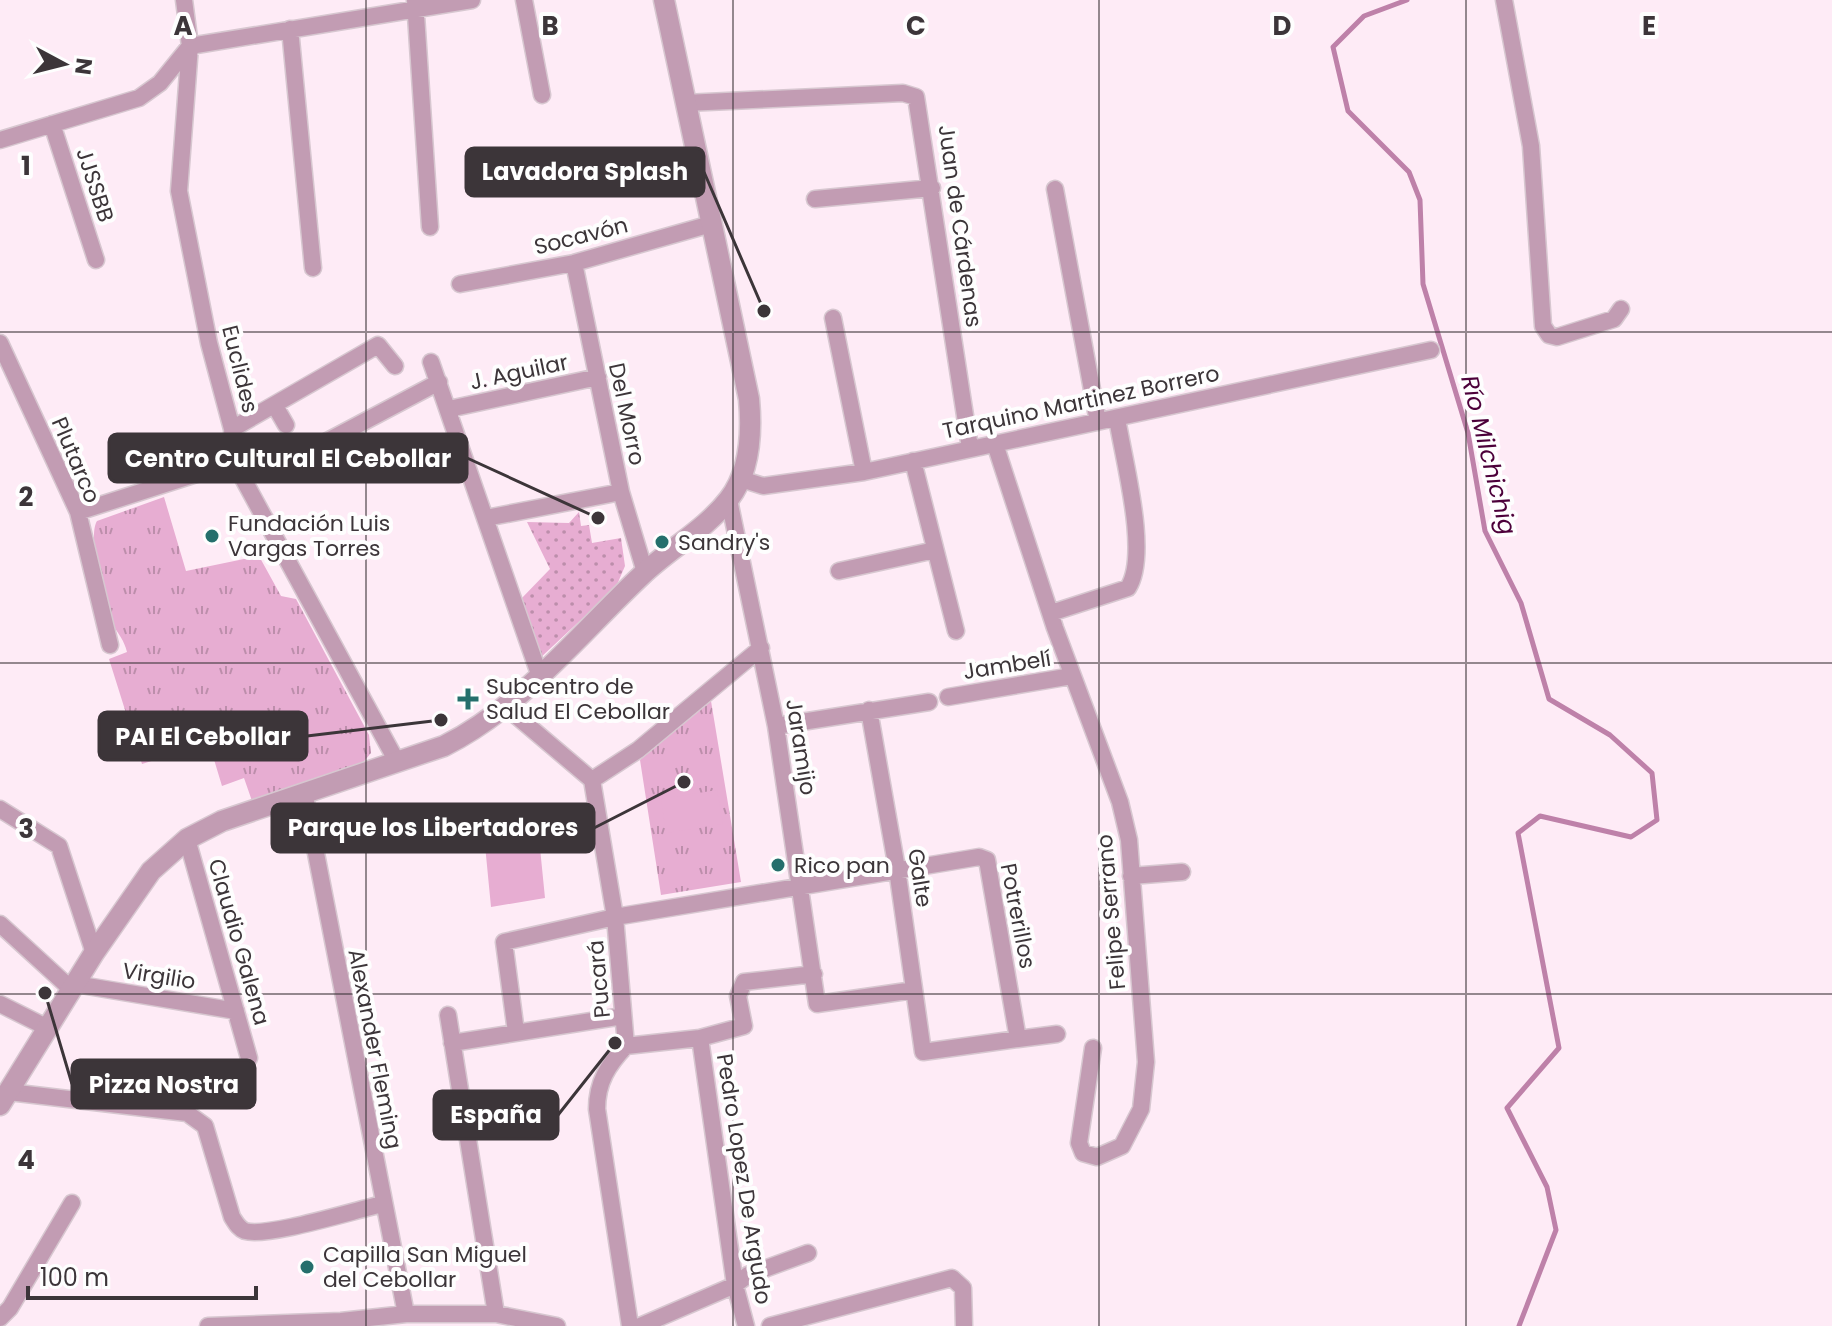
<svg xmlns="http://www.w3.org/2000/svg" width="1832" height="1326" font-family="Poppins,sans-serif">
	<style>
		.grass { fill: url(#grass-dots) }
		.park { fill: url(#park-tufts) }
		.garden { fill: #e7add2 }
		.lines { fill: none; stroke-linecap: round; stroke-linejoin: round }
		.stream { stroke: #be81a9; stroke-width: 5 }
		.minor-casing { stroke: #d7c7d0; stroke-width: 19 }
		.tertiary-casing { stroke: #d7c7d0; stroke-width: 23 }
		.minor { stroke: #c29cb3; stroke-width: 16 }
		.tertiary { stroke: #c29cb3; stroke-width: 20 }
		.grid { fill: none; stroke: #3c3539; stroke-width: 2; stroke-opacity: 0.55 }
		.poi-dot { fill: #256f6c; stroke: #fefefe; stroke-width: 3 }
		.labels { text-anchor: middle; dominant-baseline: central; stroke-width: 8; stroke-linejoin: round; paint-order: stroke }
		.street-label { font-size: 22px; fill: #3c3539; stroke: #fefefe }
		.poi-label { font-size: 22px; fill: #3c3539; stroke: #fefefe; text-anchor: start }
		.water-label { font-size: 24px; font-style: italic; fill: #4c003a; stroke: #fefefe }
		.grid-label { font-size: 26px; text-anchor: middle; font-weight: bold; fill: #3c3539; stroke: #fefefe; stroke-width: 8; stroke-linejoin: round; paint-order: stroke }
		.leader { fill: none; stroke: #3c3539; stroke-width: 3 }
		.callout-dot { fill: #3c3539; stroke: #fefefe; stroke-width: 3 }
		.callout { fill: #3c3539; stroke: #3c3539; stroke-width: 3 }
		.callout-label { font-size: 24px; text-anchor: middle; font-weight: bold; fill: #fff }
	</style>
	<defs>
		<pattern id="grass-dots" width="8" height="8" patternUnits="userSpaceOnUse" patternTransform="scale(2)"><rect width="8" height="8" fill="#e7add2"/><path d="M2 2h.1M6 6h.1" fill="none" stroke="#bc8eab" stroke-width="1.8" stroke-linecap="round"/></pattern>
		<pattern id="park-tufts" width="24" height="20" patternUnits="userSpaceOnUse" patternTransform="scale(2)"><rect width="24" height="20" fill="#e7add2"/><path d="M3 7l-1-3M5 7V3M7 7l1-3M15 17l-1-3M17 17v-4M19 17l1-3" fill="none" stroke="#bc8eab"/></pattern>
	</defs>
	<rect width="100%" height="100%" fill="#feebf6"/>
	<path class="grass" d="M579 512 581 526 589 525 592 543 621 538 625 566 616 587 538 660 519 601 550 569 527 522 569 523Z"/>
	<path class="park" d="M164 497 186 571 259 556 281 596 296 599 369 735 371 753 361 765 252 801 244 778 222 786 209 743 142 764 109 659 127 652C124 640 119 635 113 625 104 607 87 536 97 521Z
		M711 701 741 882 661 895 640 760Z"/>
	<path class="garden" d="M717 790 723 824 666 833 661 799Z
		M536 808 545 898 491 907 482 814Z"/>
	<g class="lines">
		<path class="stream" d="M1407 0 1364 16 1333 47 1348 111 1409 172 1420 200 1423 284 1468 433 1485 531 1521 603 1549 699 1610 735 1652 773 1657 820 1631 837 1540 816 1518 833 1559 1048 1507 1108 1547 1187 1556 1230 1519 1326"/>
		<g class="minor-casing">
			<path id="minor" d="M184 0 190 46 179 191 209 343 232 429 234 462 396 760
				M415 0 430 227
				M524 0 542 95
				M1504 0 1531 146 1543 326 1549 335 1557 337 1614 319 1621 309
				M290 29 313 268
				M685 103 903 93 916 97 970 448
				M52 124 96 260
				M0 140 139 98 160 83 190 46 472 0
				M1055 189 1098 422
				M815 199 932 188
				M574 263 621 492 645 572
				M460 284 574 263 711 224
				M833 318 864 472
				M0 343 78 512 110 645
				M431 362 539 674
				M275 406 286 425
				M449 409 598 377
				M232 429 378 345 395 366
				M995 444 1055 628 1120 802 1129 840 1146 1062 1141 1109 1122 1146 1097 1157 1083 1153 1079 1143 1093 1048
				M301 455 439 382
				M913 461 956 631
				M741 479 763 486 864 472 1431 350
				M729 500 776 726 817 1004 914 990
				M78 512 234 462
				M486 518 621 492
				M839 571 935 550
				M1051 613 1128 588C1150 554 1123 458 1117 418
				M948 697 1072 676
				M506 707 592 780 615 917 626 1046C608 1065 597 1082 597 1109L630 1326
				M776 726 929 702
				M592 780 638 750 761 648
				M304 792 406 1314
				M0 809 59 846 94 953
				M187 839 249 1058
				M1131 876 1182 872
				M0 924 71 989
				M75 984 236 1011
				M0 1004 46 1027
				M448 1015 496 1314
				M516 1032 504 942 615 917 979 857 987 860 1018 1039 923 1052 897 869 869 710
				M700 1038 735 1285 746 1326
				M1018 1039 1057 1034
				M452 1043 623 1016
				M626 1046 700 1038 744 1026 738 996 744 982 814 974
				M9 1092 187 1113 205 1126 232 1217C236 1223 238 1228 245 1231 267 1238 355 1210 383 1204
				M0 1318 10 1308 72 1203
				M208 1326 341 1321 406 1314H496L557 1326
				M640 1326 735 1285 748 1275 808 1253
				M770 1326 952 1278 963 1288 964 1326"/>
		</g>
		<g class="tertiary-casing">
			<path id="tertiary" d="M0 1105 94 953 151 871 187 839 222 821 444 746C522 707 579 634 642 575 669 549 706 529 729 499 750 472 752 432 749 399L664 0"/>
		</g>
		<use href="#minor" class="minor"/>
		<use href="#tertiary" class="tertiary"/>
	</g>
	<path class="grid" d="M366 0V1326M733 0V1326M1099 0V1326M1466 0V1326M0 332H1832M0 663H1832M0 994H1832"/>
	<g class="poi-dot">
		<circle cx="212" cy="536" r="8"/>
		<circle cx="662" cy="542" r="8"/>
		<path d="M464 687h8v8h8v8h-8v8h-8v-8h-8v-8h8z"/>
		<circle cx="778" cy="865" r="8"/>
		<circle cx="307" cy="1267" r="8"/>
	</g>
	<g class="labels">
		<g class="street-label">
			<text transform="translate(95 185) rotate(72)">JJSSBB</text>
			<text transform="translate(960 226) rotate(82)">Juan de Cárdenas</text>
			<text transform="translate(581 236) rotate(-14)">Socavón</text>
			<text transform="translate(240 369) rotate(76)">Euclides</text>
			<text transform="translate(519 372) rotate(-12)">J. Aguilar</text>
			<text transform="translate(1081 402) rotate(-12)">Tarquino Martinez Borrero</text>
			<text transform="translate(627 414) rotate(78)">Del Morro</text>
			<text transform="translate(76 460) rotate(67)">Plutarco</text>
			<text transform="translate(1007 665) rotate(-9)">Jambelí</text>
			<text transform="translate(801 747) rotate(81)">Jaramijo</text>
			<text transform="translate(920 878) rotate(81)">Galte</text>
			<text transform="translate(1111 912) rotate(-95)">Felipe Serrano</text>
			<text transform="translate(1018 916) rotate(79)">Potrerillos</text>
			<text transform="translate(239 942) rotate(74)">Claudio Galena</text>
			<text transform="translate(159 976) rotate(9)">Virgilio</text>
			<text transform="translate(599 979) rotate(-95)">Pucará</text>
			<text transform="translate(375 1049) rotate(79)">Alexander Fleming</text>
			<text transform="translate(744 1179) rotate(81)">Pedro Lopez De Argudo</text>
		</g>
		<g class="poi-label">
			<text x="228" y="523">Fundación Luis<tspan x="228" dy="25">Vargas Torres</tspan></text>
			<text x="678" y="542">Sandry's</text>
			<text x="486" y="686">Subcentro de<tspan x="486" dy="25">Salud El Cebollar</tspan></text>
			<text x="794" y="865">Rico pan</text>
			<text x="323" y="1254">Capilla San Miguel<tspan x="323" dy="25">del Cebollar</tspan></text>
		</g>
		<g class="water-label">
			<text transform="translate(1489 455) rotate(76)">Río Milchichig</text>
		</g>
	</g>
	<g class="grid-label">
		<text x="183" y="35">A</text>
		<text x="550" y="35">B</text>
		<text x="916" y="35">C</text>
		<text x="1282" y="35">D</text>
		<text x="1649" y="35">E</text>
		<text x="26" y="175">1</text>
		<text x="26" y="506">2</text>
		<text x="26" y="838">3</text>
		<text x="26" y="1169">4</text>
	</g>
	<path class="leader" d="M764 311L704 172M598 518L467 458M441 720L307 736M684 782L594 828M45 993L72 1084M615 1043L558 1115"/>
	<g class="callout-dot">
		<circle cx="764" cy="311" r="8"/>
		<circle cx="598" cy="518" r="8"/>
		<circle cx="441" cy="720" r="8"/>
		<circle cx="684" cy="782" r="8"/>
		<circle cx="45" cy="993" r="8"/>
		<circle cx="615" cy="1043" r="8"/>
	</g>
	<g class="callout">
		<rect x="466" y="148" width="238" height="48" rx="8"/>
		<rect x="109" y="434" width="358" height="48" rx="8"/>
		<rect x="99" y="712" width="208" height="48" rx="8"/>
		<rect x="272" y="804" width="322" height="48" rx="8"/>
		<rect x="72" y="1060" width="183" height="48" rx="8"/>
		<rect x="434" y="1091" width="124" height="48" rx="8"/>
	</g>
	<g class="callout-label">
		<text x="585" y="180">Lavadora Splash</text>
		<text x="288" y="467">Centro Cultural El Cebollar</text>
		<text x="203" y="745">PAI El Cebollar</text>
		<text x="433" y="836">Parque los Libertadores</text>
		<text x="164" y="1093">Pizza Nostra</text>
		<text x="496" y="1123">España</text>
	</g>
	<g transform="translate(64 64) rotate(97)" stroke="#fefefe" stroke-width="6" paint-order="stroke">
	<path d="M0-6L14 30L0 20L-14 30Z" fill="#3c3539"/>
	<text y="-12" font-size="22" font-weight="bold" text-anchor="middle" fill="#3c3539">N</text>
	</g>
	<path d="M28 1286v12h228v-12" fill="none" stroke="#3c3539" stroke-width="4"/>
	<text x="40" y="1286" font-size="24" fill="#3c3539" stroke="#fefefe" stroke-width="6" paint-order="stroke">100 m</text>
</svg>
